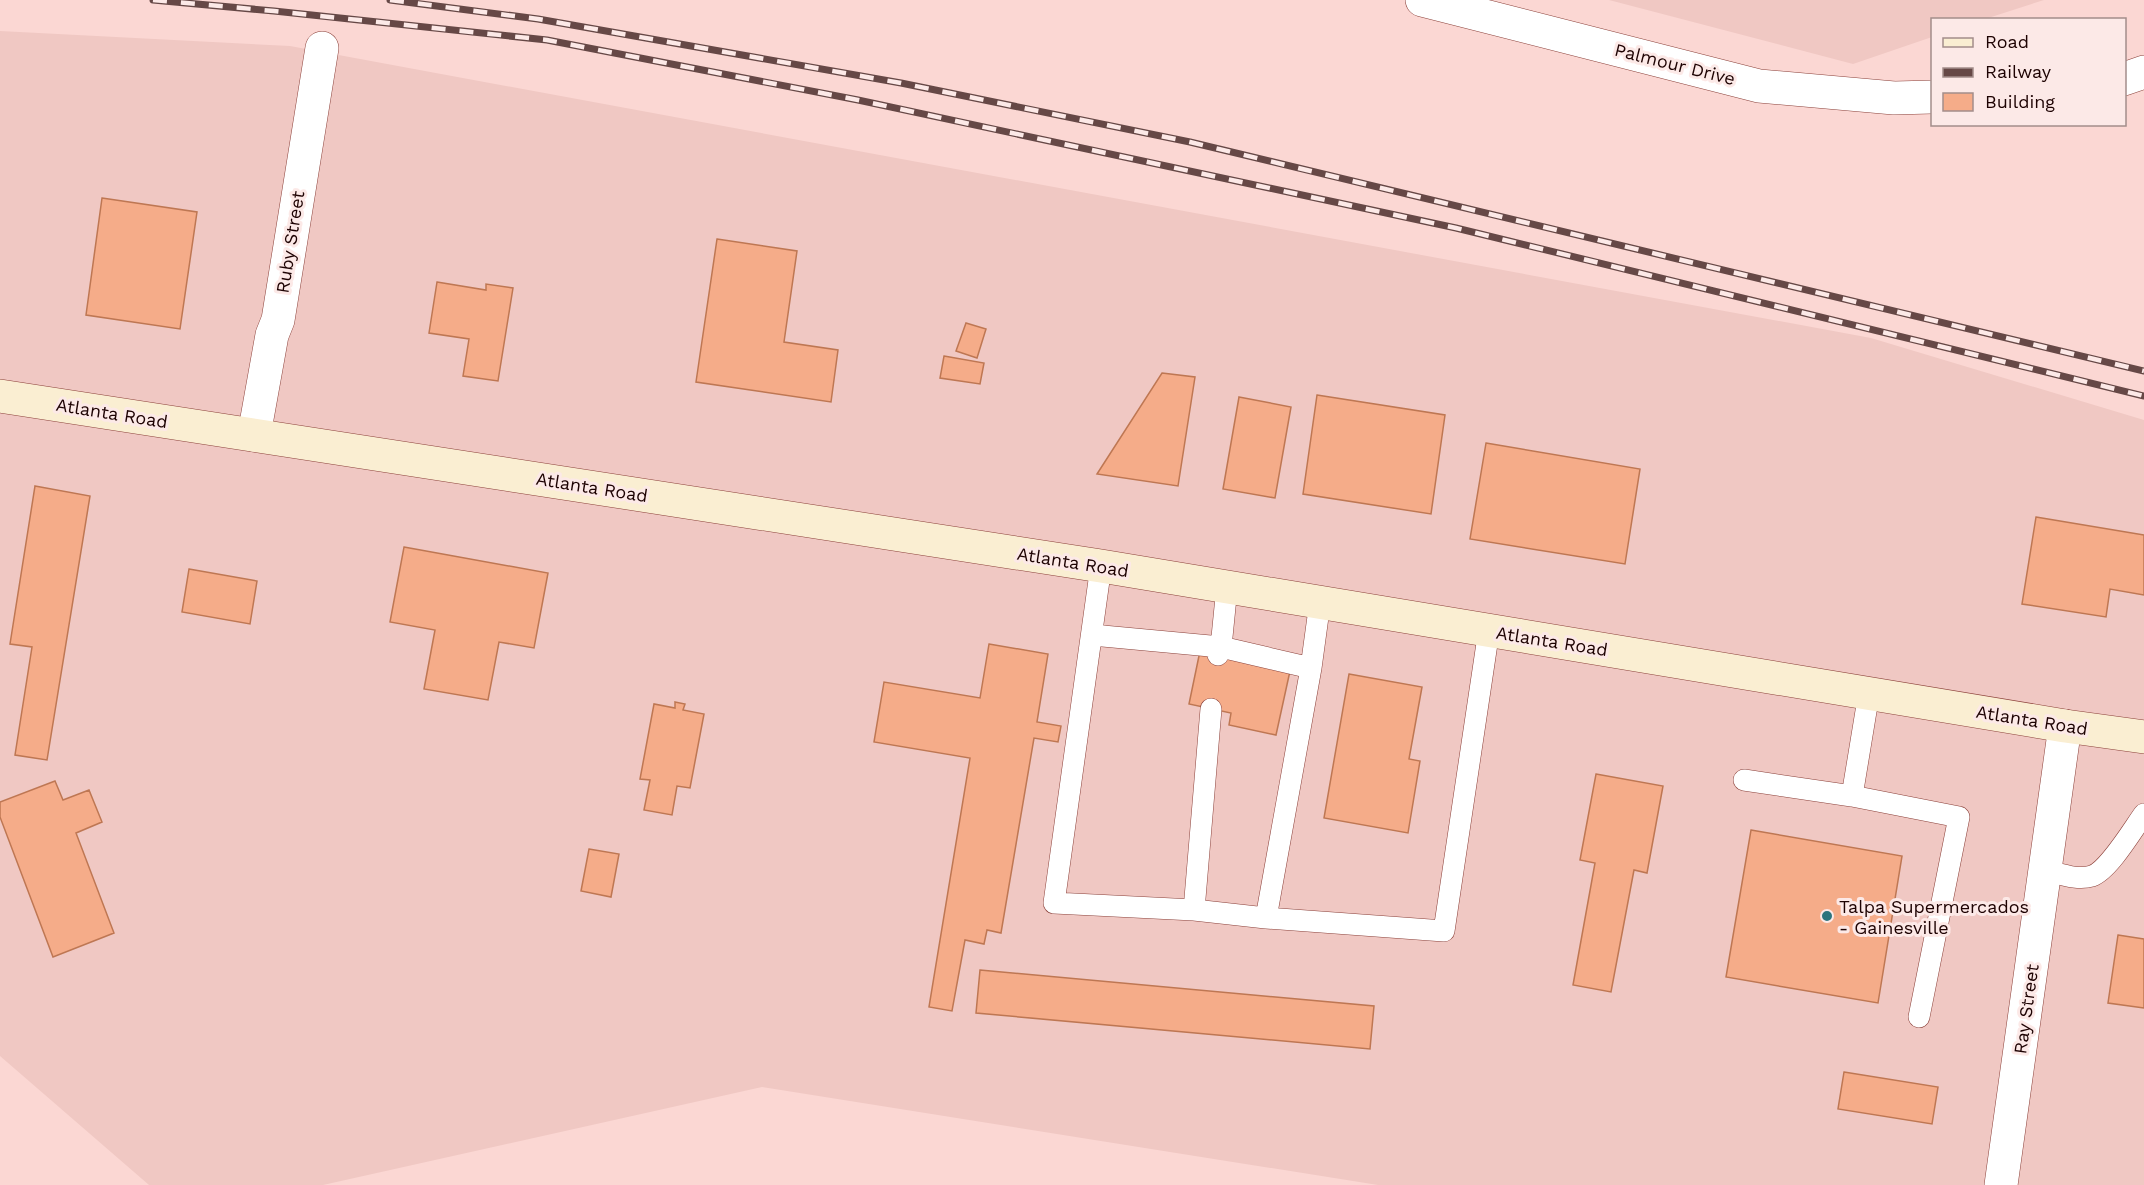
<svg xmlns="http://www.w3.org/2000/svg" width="2144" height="1185" font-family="'Work Sans',sans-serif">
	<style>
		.built { fill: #f0c8c3 }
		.building { fill: #f5ac89; stroke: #be7753; stroke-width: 1.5 }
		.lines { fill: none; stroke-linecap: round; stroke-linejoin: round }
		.service-casing { stroke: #8b413a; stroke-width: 22 }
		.minor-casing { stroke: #8b413a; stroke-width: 34 }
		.secondary-casing { stroke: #8b413a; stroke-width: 34 }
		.service { stroke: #fff; stroke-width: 21 }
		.minor { stroke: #fff; stroke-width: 33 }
		.secondary { stroke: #faeed2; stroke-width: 33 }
		.rail-casing { stroke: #664846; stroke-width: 7 }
		.rail { stroke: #fce9e7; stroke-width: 4.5; stroke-dasharray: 14; stroke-linecap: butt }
		.poi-dot { fill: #2c757e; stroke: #fce9e7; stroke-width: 2 }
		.labels { text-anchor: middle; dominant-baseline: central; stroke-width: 6; stroke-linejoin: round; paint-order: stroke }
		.street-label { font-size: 18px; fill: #1d0202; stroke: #fce9e7 }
		.poi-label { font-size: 18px; fill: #1d0202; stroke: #fce9e7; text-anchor: start }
	</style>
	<rect width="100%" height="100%" fill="#fbd7d3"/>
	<path class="built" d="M1609 0H2044L1985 19 1932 20V37L1853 64Z
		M0 31 290 46 1871 338 2144 420V1185H1378L762 1087 323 1185H149L0 1056Z"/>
	<path class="building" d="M102 198 197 212 180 329 86 315Z
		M717 239 797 251 784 342 838 350 831 402 696 382Z
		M437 282 486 290V284L513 288 498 381 463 376 469 339 429 333Z
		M966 323 986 329 977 358 956 351Z
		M944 356 984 363 980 384 940 378Z
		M1162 373 1195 377 1178 486 1097 474Z
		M1317 395 1445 415 1431 514 1303 494Z
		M1239 397 1291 407 1275 498 1223 489Z
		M1486 443 1640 469 1625 564 1470 539Z
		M35 486 90 496 47 760 15 755 32 647 10 644Z
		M2036 517 2144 535V595L2110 589 2106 617 2022 604Z
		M404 547 548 573 534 648 499 642 488 700 424 689 435 630 390 622Z
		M189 569 257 581 250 624 182 612Z
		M989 644 1048 654 1037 722 1061 726 1058 742 1034 738 1001 933 987 930 984 944 965 940 952 1011 929 1007 970 758 874 742 884 682 980 698Z
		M1200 651 1290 671 1276 735 1229 725 1231 713 1189 704Z
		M1349 674 1422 687 1409 759 1420 761 1408 833 1324 818Z
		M675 702 685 704 683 710 704 714 690 788 677 786 672 815 644 810 650 780 640 779 654 704 675 708Z
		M1596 774 1663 786 1647 873 1634 870 1611 992 1573 985 1595 863 1580 860Z
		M55 781 63 800 89 790 102 822 76 833 114 933 53 957 0 817V802Z
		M1751 830 1902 856 1878 1003 1726 977Z
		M589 849 619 854 611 897 581 891Z
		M2118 935 2144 939V1008L2108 1003Z
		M980 970 1374 1006 1370 1049 976 1013Z
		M1844 1072 1938 1087 1932 1124 1838 1109Z"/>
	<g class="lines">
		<g class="service-casing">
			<path id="service" d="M1101 566 1054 903 1194 910 1266 918 1444 931 1489 630
				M1092 635 1221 647 1311 668
				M1218 655 1221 647 1227 587
				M1869 693 1852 796 1959 817 1919 1017
				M1744 780 1852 796
				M2045 870C2059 873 2077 881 2092 876 2109 870 2133 829 2144 814
				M1194 910 1211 709
				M1266 918 1311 668 1320 602"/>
		</g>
		<g class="minor-casing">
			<path id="minor" d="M1422 0 1759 86 1894 98 1932 97
				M2124 79 2144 72
				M254 435 272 335 278 320 322 48
				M2001 1185 2065 726"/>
		</g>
		<g class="secondary-casing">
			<path id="secondary" d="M0 396 1101 566 2065 726 2144 737"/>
		</g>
		<use href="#service" class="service"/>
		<use href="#minor" class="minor"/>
		<use href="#secondary" class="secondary"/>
		<g class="rail-casing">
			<path id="rail" d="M153 0 274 11 547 40 858 100 1456 228 2144 396
				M390 0 538 19 901 83 1190 142 2144 371"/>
		</g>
		<use href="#rail" class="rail"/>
	</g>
	<circle class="poi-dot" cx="1827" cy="916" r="6"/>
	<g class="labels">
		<g class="street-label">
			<text transform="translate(1675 64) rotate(14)">Palmour Drive</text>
			<text transform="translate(290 242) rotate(-81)">Ruby Street</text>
			<text transform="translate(112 413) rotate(9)">Atlanta Road</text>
			<text transform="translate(592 487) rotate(9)">Atlanta Road</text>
			<text transform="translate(1073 562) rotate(9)">Atlanta Road</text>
			<text transform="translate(1552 641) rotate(9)">Atlanta Road</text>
			<text transform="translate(2032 720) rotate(9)">Atlanta Road</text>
			<text transform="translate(2026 1009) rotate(-82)">Ray Street</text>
		</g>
		<g class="poi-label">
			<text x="1839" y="906">Talpa Supermercados<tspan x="1839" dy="21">- Gainesville</tspan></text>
		</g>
	</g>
	<rect x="1931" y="18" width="195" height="108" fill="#fce9e7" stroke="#a38d8b" stroke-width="1.5"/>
	<rect x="1943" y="38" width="30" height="9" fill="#faeed2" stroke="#a38d8b" stroke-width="1.5"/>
	<text x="1985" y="48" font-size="18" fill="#1d0202">Road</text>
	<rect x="1943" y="68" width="30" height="9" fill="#664846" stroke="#a38d8b" stroke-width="1.5"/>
	<text x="1985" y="78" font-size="18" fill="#1d0202">Railway</text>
	<rect x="1943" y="93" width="30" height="18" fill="#f5ac89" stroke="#a38d8b" stroke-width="1.5"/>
	<text x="1985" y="108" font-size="18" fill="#1d0202">Building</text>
</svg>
